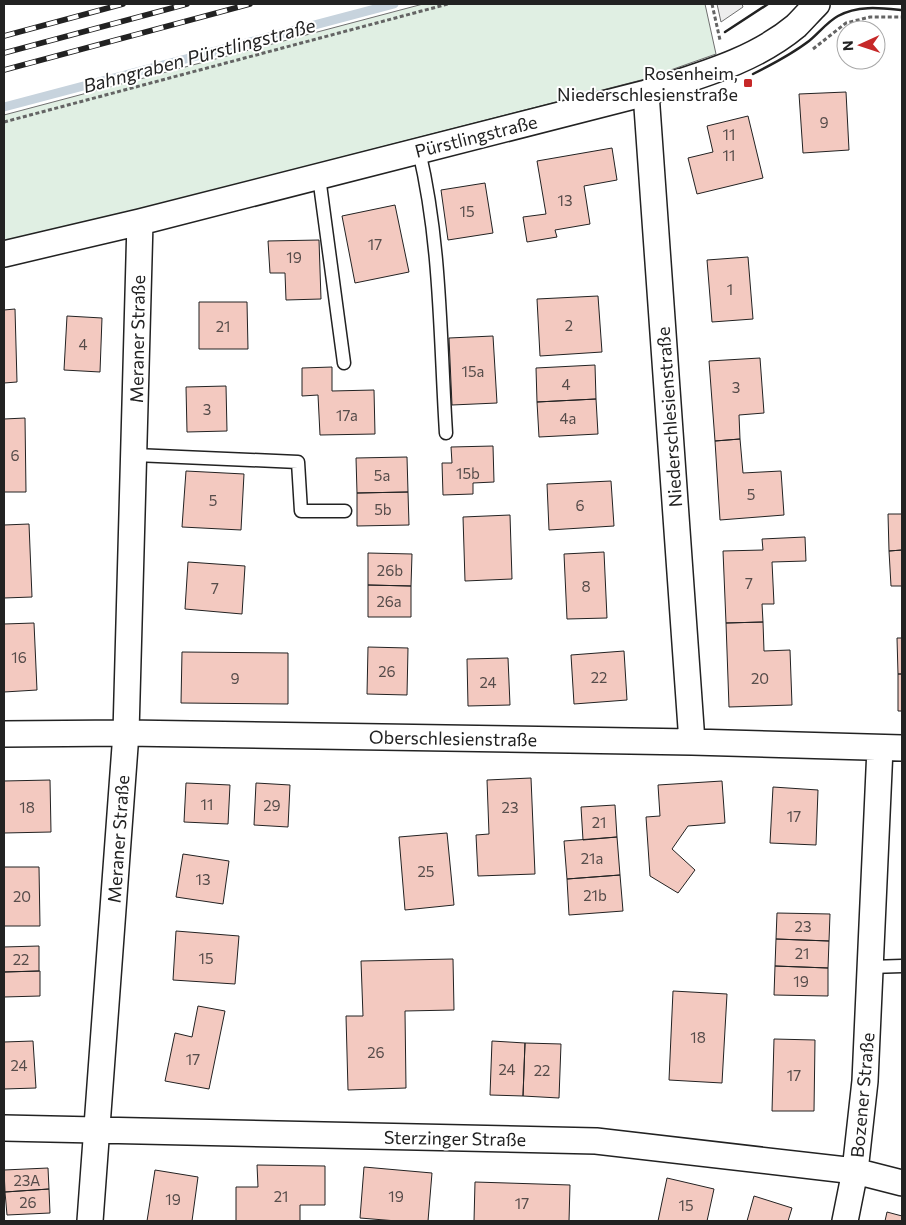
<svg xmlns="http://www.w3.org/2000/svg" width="906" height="1225" font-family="Commissioner,sans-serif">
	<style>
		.green { fill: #e0efe3; stroke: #6f6f6f }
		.parking { fill: #ededed; stroke: #6f6f6f }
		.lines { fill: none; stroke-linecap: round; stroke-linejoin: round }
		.stream { stroke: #c7d3dd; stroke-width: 9 }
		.building { fill: #f3c9c0; stroke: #222 }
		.lane-casing { stroke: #222; stroke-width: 15 }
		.street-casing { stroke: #222; stroke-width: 28 }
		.path { stroke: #646464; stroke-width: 3; stroke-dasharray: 4 2.5; stroke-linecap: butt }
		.lane { stroke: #fff; stroke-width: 12 }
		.street { stroke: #fff; stroke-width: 25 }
		.rail-casing { stroke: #222; stroke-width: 5.5 }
		.rail { stroke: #fff; stroke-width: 4; stroke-dasharray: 11; stroke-linecap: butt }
		.wall { stroke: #222; stroke-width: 2.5 }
		.poi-dot { fill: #c62828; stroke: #fff; stroke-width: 2 }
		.labels { text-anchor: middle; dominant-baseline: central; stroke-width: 4; stroke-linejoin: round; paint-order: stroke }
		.number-label { font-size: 15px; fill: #564c4a }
		.poi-label { font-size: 18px; fill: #222; stroke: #fff; text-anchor: end }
		.street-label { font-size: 18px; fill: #222; stroke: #fff }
		.water-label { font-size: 19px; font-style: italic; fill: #222; stroke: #fff }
	</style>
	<rect width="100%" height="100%" fill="#fff"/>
	<path class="green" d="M423 4H705L716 54 645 79 137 210 4 241V115Z"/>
	<path class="parking" d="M717 4H742L743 7 721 22Z"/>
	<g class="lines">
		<path class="stream" d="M4 107 394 4"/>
	</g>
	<path class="building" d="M846 92 849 150 803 153 799 94Z
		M748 116 763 178 697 194 688 158 713 152 707 126Z
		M612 148 617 180 584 186 590 224 555 230 557 237 527 242 523 217 546 214 537 161Z
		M485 183 493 233 448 240 441 190Z
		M395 205 409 272 355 283 342 216Z
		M319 240 321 299 286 300 285 273H270L268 241Z
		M748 257 753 319 712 322 707 260Z
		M598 296 602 352 540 356 537 299Z
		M199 302H247L248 349H199Z
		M15 309 17 382 4 383V310Z
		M67 316 102 318 100 372 64 370Z
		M493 336 497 403 452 405 449 338Z
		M760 358 764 413 739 415 740 439 715 441 709 361Z
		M595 365 596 399 537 402 536 368Z
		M332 367V391L374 390 375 434 320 435 318 395 302 396V368Z
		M226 386 227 431 187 432 186 387Z
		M596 399 598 434 539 437 537 402Z
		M25 418 26 492H4V419Z
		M740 439 743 473 781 471 784 515 720 520 715 441Z
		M493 446 494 482 473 483V494L443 495 442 463H452L451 447Z
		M407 457 408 492 357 493 356 458Z
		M186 471 244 474 241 530 182 527Z
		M611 481 614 526 549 530 547 484Z
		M408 492 409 525 357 526V493Z
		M888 514H902V550L889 551Z
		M510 515 512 579 465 581 463 517Z
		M29 524 32 597 4 598V525Z
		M805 537 806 561 772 562 774 604H762L763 622 726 623 723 551 763 550 762 539Z
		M902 550V586H891L889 551Z
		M604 552 607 618 567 619 564 554Z
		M368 553 412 554 411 586 368 585Z
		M188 562 245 566 242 614 185 609Z
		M368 585 411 586V617H368Z
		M763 622 764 651 790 650 792 705 729 707 726 623Z
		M34 623 37 690 4 692V624Z
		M897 638H902V674H898Z
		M368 647 408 648 407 695 367 694Z
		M624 651 627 700 574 704 571 655Z
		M182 652 288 653V704L181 703Z
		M508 658 510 705 468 706 467 659Z
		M898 674H902V711H898Z
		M531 778 535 874 478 876 476 835 489 834 487 780Z
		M50 780 51 832 4 833V781Z
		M722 781 725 823 688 826 672 849 695 870 678 893 650 876 646 817 660 816 658 785Z
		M186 783 230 785 228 824 184 822Z
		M256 783 290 785 288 827 254 825Z
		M773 787 818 790 816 845 770 843Z
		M615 805 617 837 583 840 581 807Z
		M447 833 454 905 405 910 399 837Z
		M617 837 620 875 567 879 564 841Z
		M183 854 229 861 223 904 176 897Z
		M4 867H39L40 926H4Z
		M620 875 623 911 569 915 567 879Z
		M777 913 830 914 829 941 776 939Z
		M176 931 239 936 235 984 173 980Z
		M776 939 829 941 828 968 775 966Z
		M39 946V971L4 972V947Z
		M453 959 454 1010 405 1011 406 1088 348 1090 346 1016H363L361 961Z
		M775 966 828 968V996L774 995Z
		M40 971V996L4 997V972Z
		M673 991 727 994 722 1083 669 1080Z
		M198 1006 225 1011 209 1089 165 1081 175 1033 192 1037Z
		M774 1039 815 1040 814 1111H772Z
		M33 1041 36 1088 4 1089V1042Z
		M492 1041 525 1043 523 1096 490 1095Z
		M525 1043 561 1044 559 1098 523 1096Z
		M257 1165 325 1166V1205H300V1221H236V1187H258Z
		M364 1167 432 1173 428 1221H397L360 1218Z
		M48 1168 49 1189 5 1192 4 1170Z
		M155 1170 198 1177 192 1221H147Z
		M667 1178 714 1189 707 1221H658Z
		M475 1182 570 1185 569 1221H474Z
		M49 1189 50 1213 7 1215 5 1192Z
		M754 1196 792 1208 788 1221H747Z
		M887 1212 902 1216V1221H885Z"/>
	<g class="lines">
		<g class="lane-casing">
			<path id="lane" d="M419 151C441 243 440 339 446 433
				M319 177 344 363
				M135 455 298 462 301 511H345
				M870 967 902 966"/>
		</g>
		<g class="street-casing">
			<path id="street" d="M646 93 692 742
				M4 254 140 222 646 93C697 76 753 62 796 26 803 19 810 11 817 4
				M4 734 126 733 692 742 902 748
				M4 1128 596 1141 855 1171 902 1183
				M90 1221 126 733 140 222
				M845 1221 855 1171 865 1081 880 748"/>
		</g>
		<path class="path" d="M712 4 720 40
			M813 49 846 23 870 17H902
			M4 122 448 4"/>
		<use href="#lane" class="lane"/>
		<use href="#street" class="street"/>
		<g class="rail-casing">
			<path id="rail" d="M4 36 123 4
				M4 53 187 4
				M4 70 250 4"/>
		</g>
		<use href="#rail" class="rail"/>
		<path class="wall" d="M725 32 768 4
			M753 74C773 64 792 54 809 41 819 33 827 22 838 16 858 5 881 8 902 10"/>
	</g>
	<rect class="poi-dot" x="743" y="78" width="10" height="10" rx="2.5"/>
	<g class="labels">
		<g class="number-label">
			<text x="824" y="122">9</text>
			<text x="729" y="134">11</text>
			<text x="729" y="155">11</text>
			<text x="565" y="200">13</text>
			<text x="467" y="211">15</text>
			<text x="375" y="244">17</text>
			<text x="294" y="257">19</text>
			<text x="730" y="289">1</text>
			<text x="569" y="325">2</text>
			<text x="223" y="326">21</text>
			<text x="83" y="344">4</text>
			<text x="473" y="371">15a</text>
			<text x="566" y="384">4</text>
			<text x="736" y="387">3</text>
			<text x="207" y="409">3</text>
			<text x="347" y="415">17a</text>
			<text x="568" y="418">4a</text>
			<text x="15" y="455">6</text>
			<text x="468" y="473">15b</text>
			<text x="382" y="475">5a</text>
			<text x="751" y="494">5</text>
			<text x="213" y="500">5</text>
			<text x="580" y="505">6</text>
			<text x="383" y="509">5b</text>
			<text x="390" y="570">26b</text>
			<text x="749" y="583">7</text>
			<text x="586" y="586">8</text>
			<text x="215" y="588">7</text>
			<text x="389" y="601">26a</text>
			<text x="19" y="657">16</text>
			<text x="387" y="671">26</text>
			<text x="599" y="677">22</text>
			<text x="235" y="678">9</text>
			<text x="760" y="678">20</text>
			<text x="488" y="682">24</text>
			<text x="207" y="804">11</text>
			<text x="272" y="805">29</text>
			<text x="27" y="807">18</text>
			<text x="510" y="807">23</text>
			<text x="794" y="816">17</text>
			<text x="599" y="822">21</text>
			<text x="592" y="858">21a</text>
			<text x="426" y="871">25</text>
			<text x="203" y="879">13</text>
			<text x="595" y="895">21b</text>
			<text x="22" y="896">20</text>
			<text x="803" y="926">23</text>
			<text x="802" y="953">21</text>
			<text x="206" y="958">15</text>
			<text x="21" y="959">22</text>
			<text x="801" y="981">19</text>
			<text x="698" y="1037">18</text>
			<text x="376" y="1052">26</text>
			<text x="193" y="1059">17</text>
			<text x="19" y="1065">24</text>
			<text x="507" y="1069">24</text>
			<text x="542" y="1070">22</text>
			<text x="794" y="1075">17</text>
			<text x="27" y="1180">23A</text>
			<text x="281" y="1196">21</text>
			<text x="396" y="1196">19</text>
			<text x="173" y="1199">19</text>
			<text x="28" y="1202">26</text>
			<text x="522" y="1203">17</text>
			<text x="686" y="1205">15</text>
		</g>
		<g class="poi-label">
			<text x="738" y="73">Rosenheim,<tspan x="738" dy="21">Niederschlesienstraße</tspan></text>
		</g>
		<g class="street-label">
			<text transform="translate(476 136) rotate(-14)">Pürstlingstraße</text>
			<text transform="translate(137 339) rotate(-89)">Meraner Straße</text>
			<text transform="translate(669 417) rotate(-94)">Niederschlesienstraße</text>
			<text transform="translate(453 738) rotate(1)">Oberschlesienstraße</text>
			<text transform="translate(118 839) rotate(-86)">Meraner Straße</text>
			<text transform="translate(862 1095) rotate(-85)">Bozener Straße</text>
			<text transform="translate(455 1138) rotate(1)">Sterzinger Straße</text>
		</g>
		<g class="water-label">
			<text transform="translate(199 55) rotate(-15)">Bahngraben Pürstlingstraße</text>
		</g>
	</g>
	<rect width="906" height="1225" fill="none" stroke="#222222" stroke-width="10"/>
	<g transform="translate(861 45) rotate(267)"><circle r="24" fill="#ffffff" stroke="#a7a7a7"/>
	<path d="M0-4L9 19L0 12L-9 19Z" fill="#c62828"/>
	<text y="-8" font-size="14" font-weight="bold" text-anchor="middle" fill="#222222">N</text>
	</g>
</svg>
